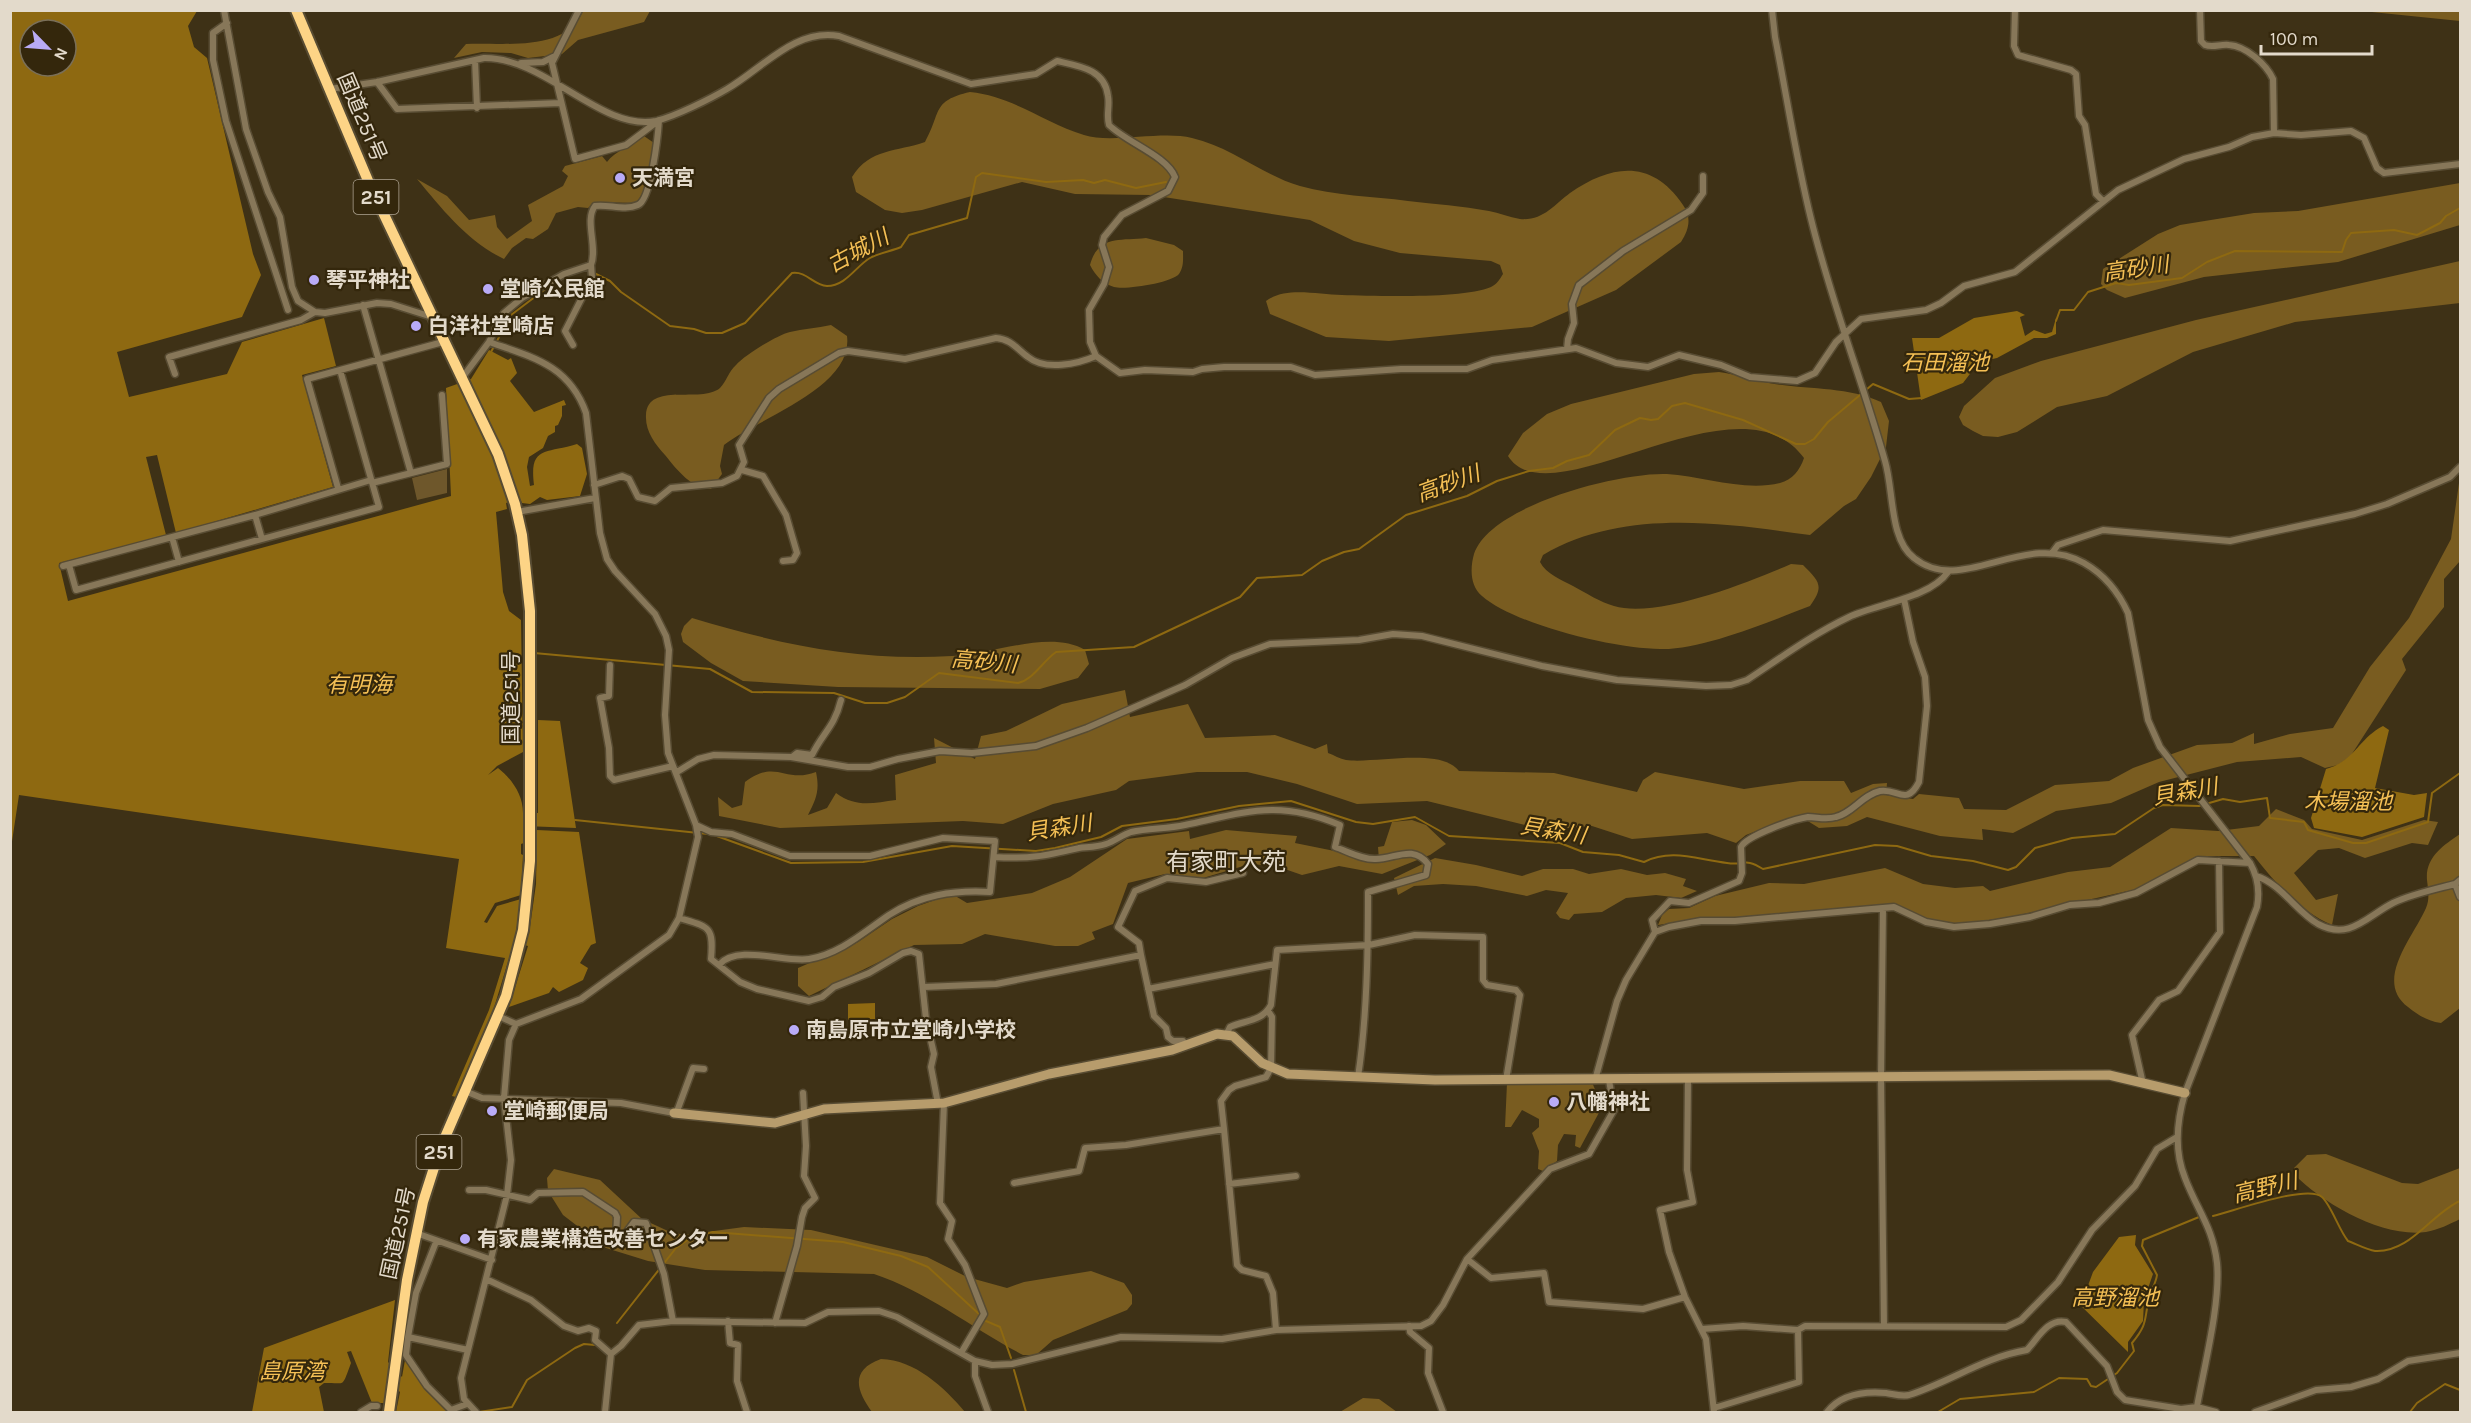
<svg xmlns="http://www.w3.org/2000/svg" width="2471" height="1423" font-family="Karla,'Noto Sans JP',sans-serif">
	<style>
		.green { fill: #6e572b }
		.forest { fill: #795c20 }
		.water { fill: #8e6911; fill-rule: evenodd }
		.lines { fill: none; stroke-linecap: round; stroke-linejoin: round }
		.stream { stroke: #8e6911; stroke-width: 2 }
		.street-casing { stroke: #584c33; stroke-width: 9 }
		.secondary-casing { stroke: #584c33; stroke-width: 12 }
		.highway-casing { stroke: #584c33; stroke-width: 14 }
		.street { stroke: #877759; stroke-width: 6 }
		.secondary { stroke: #b79c6c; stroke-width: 9 }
		.highway { stroke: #fdd486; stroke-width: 10 }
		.poi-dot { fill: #b9abf7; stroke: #34270c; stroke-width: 2 }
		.labels { text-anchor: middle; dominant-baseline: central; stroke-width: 4.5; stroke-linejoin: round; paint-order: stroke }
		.shield { fill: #34270c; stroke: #aea492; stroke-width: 1.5 }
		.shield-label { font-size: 20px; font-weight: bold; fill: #e3dacb }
		.street-label { font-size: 21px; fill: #e3dacb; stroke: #34270c }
		.poi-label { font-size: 21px; font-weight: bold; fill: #e3dacb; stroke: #34270c; text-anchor: start }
		.water-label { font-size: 22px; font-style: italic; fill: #f5c055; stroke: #34270c }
		.quarter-label { font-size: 24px; fill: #e3dacb; stroke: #34270c }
	</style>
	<rect width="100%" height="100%" fill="#3e3116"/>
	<path class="green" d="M447 469V493L417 500 412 478Z"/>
	<path class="forest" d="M583 11H650L644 22 578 40 562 54 528 58 511 53 482 52 454 58 466 44C503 42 565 53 583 11Z
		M2362 11H2460V21Z
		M970 92C1012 96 1045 123 1084 135 1112 144 1162 130 1192 138 1231 147 1263 175 1300 186 1335 196 1372 196 1408 201 1435 204 1462 206 1489 211 1499 213 1509 217 1520 219 1543 221 1554 205 1570 193 1612 164 1652 159 1683 205 1692 217 1689 230 1681 242L1616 290 1532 327 1389 341 1326 337 1270 314 1266 301C1286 286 1318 295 1342 295 1375 296 1464 299 1491 287 1497 284 1500 279 1503 274L1500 265 1491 261 1400 253 1354 241 1310 220 1151 195 1075 194 1022 182 922 210 902 213 885 210 856 192 852 177C870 148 897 152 925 142 942 112 931 101 970 92Z
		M644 136 654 143C649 161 650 190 635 203L595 202 588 208 578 207 556 213 548 229 533 239 526 238 512 248 504 259C468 242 442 209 417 179L447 196 469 220 495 215 497 227 507 239 532 221 528 205 563 186 568 176 562 171 565 166 602 156 607 162C615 151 633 145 644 136Z
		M2460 183V225L2338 262 2204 277 2125 298 2107 290 2101 284 2103 269 2158 234 2180 225 2254 213 2298 211Z
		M1146 238 1174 245 1183 251C1183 259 1184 267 1179 274 1171 283 1126 290 1114 287 1103 284 1095 275 1090 265 1098 235 1120 241 1146 238Z
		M2460 261V303L2295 322 2193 352 2107 396 2057 407 2017 432 1998 437 1983 436 1973 431 1963 425 1959 417 1964 406 1995 378 2041 361 2196 320Z
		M831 325 847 336C854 388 756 419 724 445L720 466 722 474 711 489C692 489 677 470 665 455 655 444 645 431 646 415 648 381 701 404 720 388 726 382 729 371 736 365 745 355 777 335 790 332 803 329 817 328 831 325Z
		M1719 372C1736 374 1752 380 1769 383 1806 390 1847 386 1881 402L1889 421 1886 447 1871 477 1856 499 1844 506 1810 535C1723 523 1623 508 1543 555L1540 562C1546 574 1562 580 1573 586 1586 593 1600 602 1614 606 1657 619 1750 582 1791 564L1803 565C1819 581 1825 586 1810 606 1771 621 1704 649 1663 649 1619 650 1515 625 1482 596 1470 586 1470 568 1474 554 1490 505 1620 472 1667 474 1703 476 1744 492 1780 483 1792 480 1800 470 1804 458 1739 368 1550 523 1508 456L1523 433 1547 414 1571 404 1694 374Z
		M2460 476V561L2444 579V607L2402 659 2406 670 2350 757 2338 765 2325 768 2301 757 2237 762 2159 782 2111 803 2056 811 2013 833 1982 829 1983 840 1940 836 1867 817 1847 826 1819 828 1798 815 1746 835 1736 843 1707 833 1632 839 1592 826 1545 830 1427 801 1357 804 1297 784 1247 772H1197L1129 781 1116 790 1053 804 1003 824 963 821 780 828 719 816 718 797 732 808 742 805 745 782C776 758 785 784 816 772 820 791 816 799 808 815L827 808 836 793C856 808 873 803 896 800L895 775 936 763 934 738 975 759 981 736 1006 731 1062 704 1125 690 1130 717 1188 704 1205 738 1275 735 1315 749 1327 744 1328 753C1334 755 1340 759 1346 760 1374 764 1441 747 1459 771L1554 773 1637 792 1643 780 1655 772 1744 789 1800 781H1844L1851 793 1873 784 1887 783 1886 795 1913 799 1919 794 1959 798 1964 809 2006 810 2055 785 2109 781 2133 768 2197 745 2232 743 2254 733V744L2290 734 2333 728 2370 667 2409 618 2451 539Z
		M692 618C783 645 856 661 952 656 992 655 1049 629 1085 650L1089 664 1078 678 1040 689 838 687 743 681 711 663 683 642 681 634 684 626Z
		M2276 809 2304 820 2312 829 2362 840 2424 820 2438 822 2428 845 2412 843 2365 858 2339 848 2318 850 2294 873 2316 900 2338 894 2332 925C2300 911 2276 884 2254 856H2197L2137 889 2006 918 1954 924 1928 919 1895 904 1735 918H1703L1658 925 1662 915 1669 909 1689 908 1715 896 1769 883 1804 884 1885 868 1923 884 1955 888 1983 886 1990 891 2068 872 2110 867 2171 828 2218 831 2259 826Z
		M1412 820 1426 825 1446 844 1430 855 1382 874 1339 866 1302 875 1276 866 1250 864 1203 878 1165 874 1128 883 1113 924 1092 932 1095 939 1078 946H1055L985 934 962 944 914 945 809 996 798 986V968L858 942 892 919 918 906 952 894 967 903 1032 893 1070 877 1127 839 1189 831 1190 839 1226 830 1297 836 1295 843 1379 860 1378 847 1384 846 1392 822Z
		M2460 834V1008L2441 1023C2427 1021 2418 1015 2408 1007 2373 981 2414 936 2426 908 2430 899 2428 889 2427 880 2425 857 2444 845 2460 834Z
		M1435 858 1476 865 1522 876 1543 869H1573L1589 874 1621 869 1647 875 1665 873 1686 879 1683 886 1697 891 1681 898 1656 895 1626 898 1602 912 1574 914 1569 920 1560 918 1556 913 1568 893 1546 890 1527 896 1476 886 1443 884 1414 886 1398 895 1394 878Z
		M1592 1082 1602 1107 1580 1148 1575 1146 1576 1135 1564 1134 1558 1145 1557 1161 1543 1171 1538 1169 1539 1151 1532 1133 1539 1127V1119L1522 1110 1511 1127H1505L1507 1083Z
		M2326 1154 2402 1183 2418 1184 2460 1168V1219C2450 1224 2438 1230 2426 1232 2383 1238 2323 1204 2294 1174V1168L2307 1155Z
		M554 1169 600 1180 642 1219 668 1231 684 1235 744 1227 811 1230 927 1257 967 1277 1007 1288 1024 1282 1091 1271 1124 1283 1132 1295V1304L1127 1310 1053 1340 1036 1355H1023C973 1329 928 1292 874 1274L705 1270 648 1261 606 1248 563 1215 548 1191 547 1178Z
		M881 1359C915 1360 944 1387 965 1412H872C856 1390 850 1370 881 1359Z
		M1363 1398 1379 1399 1397 1412H1340Z"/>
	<path class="water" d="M11 11H197L188 26 194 47 207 58 253 254 261 275 242 317 117 352 129 397 227 374 242 342 324 318 336 366 302 375 333 487 176 533 157 455 146 457 166 535 59 563 68 601 451 496 446 388 471 379 489 350 508 360 511 358 517 373 510 381 534 412 564 400 566 405 562 406V416L558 425 555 426V432L548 436 543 448 529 457 527 467 530 486 534 485C529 445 546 454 577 444L582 448 587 474 580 496 547 500 540 497 530 504 522 503 520 499 506 503 507 509 496 512 503 592 509 611 521 620 523 752 497 766 488 775 498 768C512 779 523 795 523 813H538V720L560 721 576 828 524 826V843L521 844V854L523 855 521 895 495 903 484 922 487 923 497 906 521 899 516 932 529 934 536 884 537 830 579 832 596 943 591 945 580 963 588 968 583 980 559 992 553 987 549 993 509 1007 528 946 514 942 493 1011 456 1097 452 1096 489 1010 505 958 446 948 459 859 19 795 11 848ZM30 30H66V66H30Z
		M2017 311 2025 315 2020 317 2025 336 2034 330 2045 334 2052 332 2056 318V334L2047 338H2034L1997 358 1979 362 1963 383 1921 400 1912 338H1939L1974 318Z
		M2383 726 2389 730 2375 788 2414 795 2427 793 2424 817 2362 837 2314 828 2311 818 2326 769C2355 761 2358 739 2383 726Z
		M875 1003V1019L848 1020V1004Z
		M2136 1235 2135 1245 2153 1274 2144 1300 2143 1321 2128 1342V1352L2075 1300 2086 1291 2093 1272 2119 1237Z
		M395 1300 388 1362 402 1377 405 1360 426 1391 449 1412H396L400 1392 388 1380 385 1403H372L351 1351 347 1352 351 1363C341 1390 346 1382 324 1383L319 1387 324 1412H252L264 1348Z"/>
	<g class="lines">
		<path class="stream" d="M594 273 610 281 621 292 670 326 694 329 706 333H722L745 323 792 273C807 271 813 285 827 286 846 286 856 266 870 258 879 253 892 251 901 247L909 235 967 218 976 177 982 173 1046 182 1083 180 1094 183 1105 180 1136 188 1166 182
			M2056 321 2060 310H2074L2088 292 2116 283 2129 285 2182 278 2207 262 2235 251 2342 252 2346 240 2351 233 2394 230 2417 235 2440 223 2446 216 2460 208
			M491 352 511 315 548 287
			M534 653 710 669 752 692 834 693 865 703H887L905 697 939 673 1018 683C1034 679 1042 662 1056 652L1134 647 1240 597 1257 578 1302 575 1322 561 1344 552 1359 549 1406 515 1467 496 1497 481 1529 471 1553 468 1567 461 1589 455 1615 430 1640 418 1651 420 1658 419 1672 406 1685 403 1743 420 1796 444H1805L1814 439 1828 422 1873 384 1909 399 1922 398
			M575 820 708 834
			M714 835 791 863 863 862 952 846 1036 851 1055 848 1101 837 1122 826 1177 819 1239 806 1291 801 1356 822 1373 824 1415 817 1449 836 1560 843 1583 852 1619 855 1644 862C1672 848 1698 860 1727 863 1745 866 1744 857 1763 869L1875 845 1897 846 1931 856 1973 861 2008 870 2016 867 2035 848 2072 838 2115 834 2154 808 2163 805 2199 806 2223 799 2240 802 2267 798 2270 818 2304 822 2308 830 2353 843H2366L2428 822 2432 793 2460 773
			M2213 1216C2234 1211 2307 1184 2322 1197 2331 1205 2339 1230 2348 1241 2356 1244 2367 1250 2375 1251 2410 1253 2432 1213 2460 1201
			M986 1321 1000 1327 1011 1358
			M617 1323 676 1248 689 1239 713 1232 843 1242 901 1256 928 1267 979 1314
			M1014 1370 1026 1412
			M479 1412 512 1407 527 1380 575 1348 584 1344 595 1345
			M1938 1412 1960 1399 2034 1392 2059 1378 2087 1379 2091 1386 2096 1387 2117 1373 2134 1351 2132 1343C2148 1324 2144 1320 2149 1298 2151 1290 2156 1283 2157 1275L2142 1246 2143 1240 2199 1217
			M2410 1412 2417 1403 2445 1384 2460 1390"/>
		<g class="street-casing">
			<path id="street" d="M224 10 246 129 268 192 280 217 292 287 298 301 315 312 325 313 377 303 391 304 432 317
				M579 10 552 63 575 159 626 145 658 121
				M1772 10 1775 37C1787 97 1796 159 1811 219 1831 301 1862 380 1885 461 1894 491 1889 539 1914 558 1962 597 2024 529 2084 563 2105 575 2118 591 2128 613L2148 720 2160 747 2250 863C2258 877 2260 891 2257 907L2185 1093C2177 1120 2174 1151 2185 1178 2197 1210 2213 1227 2217 1263 2221 1303 2203 1371 2196 1412
				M2015 10 2014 46 2018 55 2071 70 2076 74 2079 116 2085 125 2096 194 2103 201
				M2200 10 2201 41 2205 45C2213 48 2220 44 2229 45 2246 46 2266 64 2273 79L2274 133
				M227 23 213 33V60L226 121 288 310
				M475 60 477 108
				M521 63 543 62 553 57
				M377 82 397 109 561 103
				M330 89 377 82 484 58C545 57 602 132 656 121 676 116 710 99 727 89 763 68 795 28 839 36L971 84 1036 74 1057 61C1079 66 1105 69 1108 96 1110 106 1106 115 1109 125 1126 142 1167 156 1175 177L1168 191 1122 215 1104 237 1102 245 1109 267 1104 284 1089 310 1090 342 1096 356 1120 373 1145 370 1193 372 1202 369 1224 367H1291L1315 375 1401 369H1467L1492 360 1576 348 1616 363 1648 367 1679 355 1721 365 1750 377 1797 381 1815 373 1836 342 1861 319 1926 310 1941 303 1964 286 2015 272 2118 190 2184 159 2229 147 2252 137 2274 133 2301 135 2351 131 2364 138 2377 168 2384 173 2460 164
				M363 305 411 473
				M573 345 565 331 592 278 591 265
				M1567 349 1568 339 1574 323 1572 304 1579 285 1623 251 1691 210 1703 193V176
				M175 374 169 357 301 320 315 312
				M462 378 489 342 504 313 522 298 564 274 591 265C598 247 584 220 595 206 609 204 624 211 638 205 651 200 658 136 659 120
				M742 470 763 476 786 515 797 553 793 560 783 561
				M372 483 447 464 442 395
				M594 485 622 476 629 479 638 497 655 501 671 488 722 483 737 476 744 462 739 445 769 398 779 389 839 353 848 351 905 359 996 338C1011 339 1017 349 1028 357 1045 371 1078 364 1096 356
				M338 488 307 379 443 342
				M517 512 595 498
				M255 515 262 539
				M172 537 179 562
				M2052 553 2058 545 2103 530 2230 541 2355 514 2387 504 2450 477 2460 467
				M69 565 76 590 379 507 340 370
				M63 566 255 515 371 480
				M610 665 609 696 600 698 609 748 610 776 614 780 673 766
				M792 757 797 753 812 755C823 732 834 728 841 700
				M677 772 698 759 714 755 791 757 848 767H870L898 759 940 751 972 753 1036 746 1087 728 1185 685 1232 658 1270 644 1359 640 1393 634 1422 636 1542 666 1617 680 1706 686 1731 685 1747 680C1779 659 1813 634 1849 617 1877 604 1930 598 1948 572
				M696 825 711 832 732 834 790 856H870L943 838 995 841 990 892C953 890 920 895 889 915 864 932 840 954 809 959 785 963 738 944 720 964
				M994 857C1031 859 1044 856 1079 848 1088 847 1098 847 1106 844 1115 841 1122 835 1131 832 1149 828 1167 829 1185 825 1247 812 1278 799 1340 825L1335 847C1347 851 1363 860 1376 859 1395 859 1413 844 1428 864L1426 875 1368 892C1368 953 1367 1017 1358 1077
				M2256 876C2280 883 2297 912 2318 924 2350 941 2367 916 2393 903 2412 894 2436 889 2455 884L2460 880
				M2455 884 2460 897
				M1883 908 1881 1078 1884 1326
				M679 918C709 927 714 926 711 959L740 982 757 989 809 1001 822 997 834 987 869 973 903 953 911 951 919 954 926 1019 934 1054 931 1067 938 1104
				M1655 932 1652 920 1670 901 1689 903 1739 881 1742 873 1741 847C1746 836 1794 819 1808 817 1817 817 1826 820 1836 817 1853 813 1862 795 1880 791 1898 788 1906 807 1919 782L1927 706 1925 677 1913 642 1904 599
				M1141 955 1139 943 1118 927 1135 891 1167 878 1206 882 1243 873
				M924 987 996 984 1141 955 1154 1016 1166 1028 1168 1037 1173 1041H1183L1186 1046
				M1148 989 1275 964
				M498 1016 516 1024
				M1227 1033 1230 1027C1245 1020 1262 1022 1271 1005L1277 950 1369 945 1415 935 1483 937V980L1487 985 1516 990 1520 995 1506 1080
				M1688 1079 1687 1170 1693 1202 1660 1210 1669 1252 1685 1297 1706 1339 1714 1412
				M1595 1080 1617 1001 1626 980 1655 932 1669 927 1701 921H1735L1894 907 1926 922 1954 927 1990 924 2030 917 2070 905 2099 903 2136 893 2198 860 2250 863
				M2143 1084 2132 1035 2159 1000 2178 991 2220 932 2219 861
				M465 1091 482 1098 621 1103 674 1113
				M944 1103 940 1203 952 1221 948 1239 965 1265 984 1314 961 1353
				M676 1114 693 1068 704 1069
				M1224 1129 1237 1265 1242 1270 1266 1276 1273 1293 1276 1330
				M1014 1183 1079 1171 1085 1148 1126 1145 1224 1129 1221 1101 1229 1090 1235 1086 1266 1077 1271 1068 1272 1017 1268 1011
				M1229 1184 1296 1176
				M469 1190H486L530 1200 538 1193 583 1192 615 1213 617 1217 616 1238 621 1240 634 1222 646 1223 664 1274 673 1321
				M416 1233 492 1260
				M436 1242 416 1293 408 1337 468 1350
				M1467 1259 1491 1278 1544 1273 1549 1302 1643 1309 1685 1297
				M486 1279 531 1300 564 1326 578 1331 589 1328 596 1331 595 1340 611 1354 605 1412
				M728 1321 730 1343 738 1345 737 1381 747 1412
				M775 1323 797 1246 802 1217 805 1208 815 1198 804 1176 806 1146 803 1093
				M1409 1326 1410 1332 1429 1348 1428 1373 1443 1412
				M1702 1329 1743 1326 1798 1330 1805 1326 2006 1327 2021 1320 2058 1282 2092 1230 2135 1186 2157 1149 2177 1137
				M408 1337 406 1355 427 1386 451 1410 467 1404
				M611 1354 621 1346 639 1325 673 1321 805 1323 828 1312 879 1311 897 1317 975 1361 992 1365 1012 1364 1121 1337 1222 1339 1276 1330 1421 1326 1431 1321 1443 1305 1467 1259 1550 1169 1589 1154 1614 1110 1609 1080
				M975 1361V1376L988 1412
				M1714 1408 1799 1382 1798 1330
				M361 1412 371 1406H377
				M476 1412 464 1399 461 1378 507 1195 511 1160 504 1098 509 1040 516 1024 581 999 669 935 679 918 698 837 696 825 668 753 665 715 669 650 666 636 655 614 615 571 607 559 600 533 586 413C569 365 532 357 489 342
				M1827 1412C1841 1394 1863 1391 1886 1393 1893 1394 1902 1397 1909 1395 1950 1382 1984 1357 2027 1350 2038 1338 2048 1318 2066 1322L2107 1366 2117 1392 2125 1400 2181 1409 2197 1407 2216 1412
				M2255 1412 2316 1390 2351 1387 2378 1379 2408 1361 2460 1353"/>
		</g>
		<g class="secondary-casing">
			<path id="secondary" d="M674 1113 775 1123 824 1109 944 1103 1049 1074 1172 1050 1217 1034 1233 1036 1262 1063 1288 1074 1435 1080 2109 1075 2185 1093"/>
		</g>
		<g class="highway-casing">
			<path id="highway" d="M296 10 369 183 498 454 515 504 522 535 530 611V861L523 930 506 996 440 1149 423 1202 407 1280 389 1412"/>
		</g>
		<use href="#street" class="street"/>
		<use href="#secondary" class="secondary"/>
		<use href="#highway" class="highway"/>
	</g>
	<g class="poi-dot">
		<circle cx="620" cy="178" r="6"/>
		<circle cx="314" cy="280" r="6"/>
		<circle cx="488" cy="289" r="6"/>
		<circle cx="416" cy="326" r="6"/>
		<circle cx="794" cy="1030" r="6"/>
		<circle cx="1554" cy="1102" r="6"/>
		<circle cx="492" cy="1111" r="6"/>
		<circle cx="465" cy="1239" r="6"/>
	</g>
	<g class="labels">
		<g class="shield">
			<rect x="353.5" y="180" width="45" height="34" rx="4.5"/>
			<rect x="416.5" y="1135" width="45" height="34" rx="4.5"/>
		</g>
		<g class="shield-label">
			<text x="376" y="197">251</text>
			<text x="439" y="1152">251</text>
		</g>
		<g class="street-label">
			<text transform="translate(362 117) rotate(67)">国道251号</text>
			<text transform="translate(511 698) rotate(-90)">国道251号</text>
			<text transform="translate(398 1233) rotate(-78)">国道251号</text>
		</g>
		<g class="poi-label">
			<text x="632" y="178">天満宮</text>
			<text x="326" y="280">琴平神社</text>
			<text x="500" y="289">堂崎公民館</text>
			<text x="428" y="326">白洋社堂崎店</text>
			<text x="806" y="1030">南島原市立堂崎小学校</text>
			<text x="1566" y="1102">八幡神社</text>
			<text x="504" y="1111">堂崎郵便局</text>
			<text x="477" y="1239">有家農業構造改善センター</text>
		</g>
		<g class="water-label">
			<text transform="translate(858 251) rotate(-28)">古城川</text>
			<text transform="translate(2136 269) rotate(-8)">高砂川</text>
			<text x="1945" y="363">石田溜池</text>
			<text transform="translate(1448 484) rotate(-20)">高砂川</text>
			<text transform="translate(984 662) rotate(5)">高砂川</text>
			<text x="359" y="685">有明海</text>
			<text transform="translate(2185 792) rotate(-10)">貝森川</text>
			<text x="2348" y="802">木場溜池</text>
			<text transform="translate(1059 828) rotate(-9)">貝森川</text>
			<text transform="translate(1553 831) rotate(9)">貝森川</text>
			<text transform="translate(2265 1188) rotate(-13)">高野川</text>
			<text x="2115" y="1298">高野溜池</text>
			<text x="292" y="1372">島原湾</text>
		</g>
		<g class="quarter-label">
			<text x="1226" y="862">有家町大苑</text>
		</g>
	</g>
	<rect width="2471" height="1423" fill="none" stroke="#e3dacb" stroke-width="24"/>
	<g transform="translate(48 48) rotate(115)"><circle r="28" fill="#34270c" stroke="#7a6f58" stroke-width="1.5"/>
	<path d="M0-4.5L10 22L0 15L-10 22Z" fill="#b9abf7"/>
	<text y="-9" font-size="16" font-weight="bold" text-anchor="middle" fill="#e3dacb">N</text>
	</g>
	<path d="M2261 45v9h111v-9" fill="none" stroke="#e3dacb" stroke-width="3"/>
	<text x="2270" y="45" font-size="18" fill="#e3dacb" stroke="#34270c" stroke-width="4.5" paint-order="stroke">100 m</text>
</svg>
